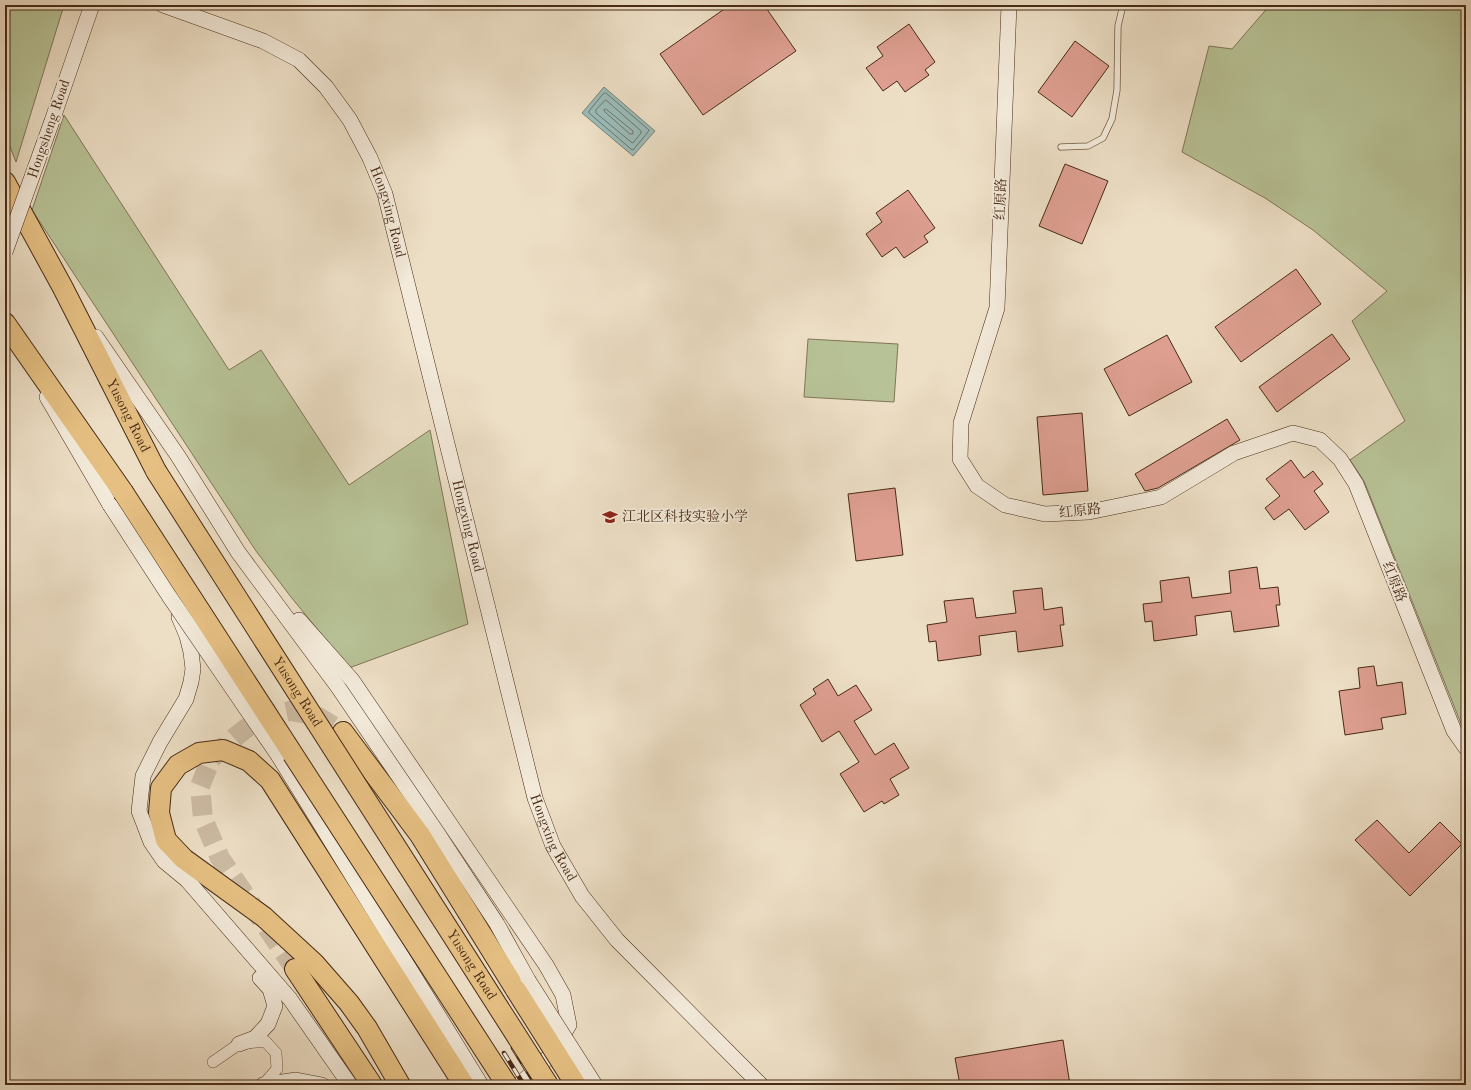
<svg xmlns="http://www.w3.org/2000/svg" width="1471" height="1090" font-family="'Old Standard TT','Noto Serif SC',serif">
	<style>
		.green { fill: #b7c296; stroke: #807656 }
		.water { fill: #9abcba; stroke: #798278 }
		.lines { fill: none; stroke-linecap: round; stroke-linejoin: round }
		.shore { stroke: #717468; stroke-width: 1 }
		.building { fill: #de9f91; stroke: #482b15 }
		.highway-tunnel { stroke: #ccbba3; stroke-width: 20; stroke-dasharray: 20 10; stroke-linecap: butt }
		.lane-casing { stroke: #715841; stroke-width: 7 }
		.street-casing { stroke: #715841; stroke-width: 12 }
		.secondary-casing { stroke: #482b15; stroke-width: 16 }
		.highway-casing { stroke: #482b15; stroke-width: 22 }
		.lane { stroke: #f3eada; stroke-width: 5.5 }
		.street { stroke: #f3eada; stroke-width: 11 }
		.secondary { stroke: #f3eada; stroke-width: 15 }
		.highway { stroke: #e6c083; stroke-width: 20 }
		.rail-casing { stroke: #482b15; stroke-width: 4.5 }
		.rail { stroke: #f3eada; stroke-width: 3; stroke-dasharray: 9; stroke-linecap: butt }
		.secondary-bridge-casing { stroke: #482b15; stroke-width: 16; stroke-linecap: butt }
		.highway-bridge-casing { stroke: #482b15; stroke-width: 22; stroke-linecap: butt }
		.secondary-bridge { stroke: #f3eada; stroke-width: 15 }
		.highway-bridge { stroke: #e6c083; stroke-width: 20 }
		.labels { text-anchor: middle; dominant-baseline: central; stroke-width: 4; stroke-linejoin: round; paint-order: stroke }
		.street-label { font-size: 14px; fill: #482b15; stroke: #f3eada }
		.poi-label { font-size: 14px; fill: #482b15; stroke: #f3eada; text-anchor: start }
	</style>
	<rect width="100%" height="100%" fill="#eddfc6"/>
	<filter id="stains"><feTurbulence type="fractalNoise" baseFrequency=".005" numOctaves="4"/><feColorMatrix values="0 0 0 0 .2 0 0 0 0 .09 0 0 0 0 .02 0 0 0 .5 -.17"/></filter>
	<radialGradient id="worn" r=".72"><stop offset=".6" stop-color="#630" stop-opacity="0"/><stop offset="1" stop-color="#630" stop-opacity=".3"/></radialGradient>
	<path class="green" d="M5 5H64L16 162 5 134Z
		M1270 5H1466V731L1462 726 1364 481 1350 460 1405 421 1352 321 1387 291 1313 230 1265 198 1182 152 1209 46 1232 49Z
		M64 115 229 370 261 350 349 485 430 430 468 624 349 668 291 597 256 551 32 210Z
		M808 339 898 344 894 402 804 397Z"/>
	<path class="water" d="M604 87 655 131 633 156 582 113Z"/>
	<g class="lines">
		<path class="shore" d="M606 93 649 130 648 132 633 150 631 149 589 113V111L603 94Z
			M606 100 641 131V133L633 143 631 142 596 113V110Z
			M606 109 633 131V134H630L605 112 604 110Z"/>
	</g>
	<path class="building" d="M730 5H764L796 51 703 115 660 54Z
		M909 24 935 62 925 70 929 75 905 92 897 81 883 91 866 68 883 56 877 47Z
		M1075 41 1109 66 1072 117 1038 92Z
		M1065 164 1108 181 1082 244 1039 226Z
		M908 190 935 228 924 236 928 242 904 258 896 247 882 257 866 234 882 222 876 213Z
		M1296 269 1321 304 1241 362 1215 327Z
		M1332 334 1350 359 1277 412 1259 387Z
		M1167 335 1192 382 1129 416 1104 369Z
		M1082 413 1088 491 1043 495 1037 417Z
		M1227 419 1240 440 1158 488 1145 491 1135 474Z
		M1291 460 1304 478 1313 471 1323 484 1314 491 1329 512 1305 530 1289 509 1274 520 1265 508 1280 496 1266 479Z
		M895 488 903 555 856 561 848 494Z
		M1257 567 1260 589 1278 587 1280 605H1276L1279 626 1234 632 1231 611 1195 616 1197 635 1154 641 1152 621 1145 622 1143 604 1162 602 1160 581 1189 577 1192 598 1231 593 1229 571Z
		M1042 588 1044 610 1062 607 1064 625H1060L1063 646 1018 652 1016 631 979 636 981 655 938 661 936 641 929 642 927 625 947 622 944 601 973 598 976 618 1016 613 1013 591Z
		M1374 666 1377 686 1402 682 1406 714 1381 718 1383 729 1345 735 1339 691 1360 688 1358 668Z
		M828 679 838 696 856 685 872 710 854 721 875 755 894 743 909 768 890 779 899 795 884 804 882 801 864 812 840 774 859 762 839 731 822 742 800 705 816 694 813 689Z
		M1377 820 1409 853 1440 822 1462 844 1410 896 1355 840Z
		M1063 1040 1070 1085H960L955 1058Z"/>
	<g class="lines">
		<path class="highway-tunnel" d="M295 969 220 858 203 819 200 786 211 759 235 737 261 717 290 711 315 715 343 732"/>
		<g class="lane-casing">
			<path id="lane" d="M1061 147 1088 146 1103 138 1112 119 1117 90 1118 26 1123 5"/>
		</g>
		<g class="street-casing">
			<path id="street" d="M213 1062 239 1044 265 1041 276 1053 277 1069 263 1085"/>
		</g>
		<g class="secondary-casing">
			<g id="secondary">
				<path id="s1" d="M163 5 263 41 299 60 326 87 350 120 370 158 385 194 535 798 553 846 582 896 617 940 761 1085"/>
				<path d="M1009 5 997 308 961 423 960 459 977 486 1005 505 1045 514 1089 512 1161 497 1234 453 1293 433 1320 440 1340 459 1356 484 1454 731 1466 748"/>
				<path d="M52 121 92 5"/>
				<path d="M96 337 178 456 238 552 338 687 438 834 497 924 528 980"/>
				<path d="M47 397 110 505"/>
				<path d="M179 617 187 636 191 652 193 669 191 682 186 699 160 742 143 776 139 811 151 842 164 861 187 880 290 999 350 1085"/>
				<path d="M299 620 352 680 546 965 563 995 569 1025 551 1055 519 1085"/>
				<path d="M278 755 481 1085"/>
				<path d="M239 1044 255 1038 268 1024 275 1006 270 989 260 978"/>
				<path d="M263 1085 296 1080 322 1085"/>
			</g>
		</g>
		<g class="highway-casing">
			<g id="highway">
				<path id="s2" d="M5 182 63 288 156 471"/>
				<path d="M5 323 123 492"/>
				<path d="M343 732 420 835 516 990"/>
				<path d="M295 969 372 1085"/>
				<path d="M400 1085 367 1028 349 1003 314 963 264 917 184 859 166 840 159 813 161 788 178 765 199 753 223 750 249 761 270 780 464 1085"/>
			</g>
		</g>
		<use href="#lane" class="lane"/>
		<use href="#street" class="street"/>
		<use href="#secondary" class="secondary"/>
		<use href="#highway" class="highway"/>
		<g class="rail-casing">
			<path id="rail" d="M513 1048 536 1085
				M504 1053 524 1085"/>
		</g>
		<use href="#rail" class="rail"/>
		<g class="secondary-bridge-casing">
			<path id="secondary-bridge" d="M5 252 52 121
				M110 505 169 596 278 755
				M528 980 595 1085"/>
		</g>
		<g class="highway-bridge-casing">
			<g id="highway-bridge">
				<path id="s3" d="M156 471 548 1085"/>
				<path d="M123 492 507 1085"/>
				<path d="M516 990 576 1085"/>
			</g>
		</g>
		<use href="#secondary-bridge" class="secondary-bridge"/>
		<use href="#highway-bridge" class="highway-bridge"/>
	</g>
	<defs>
		<g id="school-bare" transform="scale(1.2)"><path d="M0-5L7-2L0 1L-7-2ZM-4 1L0 2.5L4 1V4Q0 6-4 4Z" fill="#8f2418" stroke="#f3eada" stroke-width="2.5" paint-order="stroke"/></g>
	</defs>
	<g fill-rule="evenodd">
		<use href="#school-bare" x="610" y="517"/>
	</g>
	<g class="labels">
		<g class="street-label">
			<text transform="translate(49 129) rotate(-71)">Hongsheng Road</text>
			<text transform="translate(1001 199) rotate(-88)">红原路</text>
			<text stroke="none"><textPath href="#s1" startOffset="326">Hongxing Road</textPath></text>
			<text stroke="none"><textPath href="#s2" startOffset="264">Yusong Road</textPath></text>
			<text transform="translate(1080 511) rotate(-6)">红原路</text>
			<text stroke="none"><textPath href="#s1" startOffset="650">Hongxing Road</textPath></text>
			<text transform="translate(1394 582) rotate(68)">红原路</text>
			<text stroke="none"><textPath href="#s3" startOffset="262">Yusong Road</textPath></text>
			<text stroke="none"><textPath href="#s1" startOffset="974">Hongxing Road</textPath></text>
			<text stroke="none"><textPath href="#s3" startOffset="586">Yusong Road</textPath></text>
		</g>
		<g class="poi-label">
			<text x="622" y="517">江北区科技实验小学</text>
		</g>
	</g>
	<rect width="1471" height="1090" fill="none" stroke="#eddfc6" stroke-width="20"/>
	<rect x="6" y="6" width="1459" height="1078" fill="none" stroke="#482b15" stroke-width="2"/>
	<rect x="10" y="10" width="1451" height="1070" fill="none" stroke="#482b15"/>
	<rect width="100%" height="100%" filter="url(#stains)"/>
	<rect width="100%" height="100%" fill="url(#worn)"/>
</svg>
